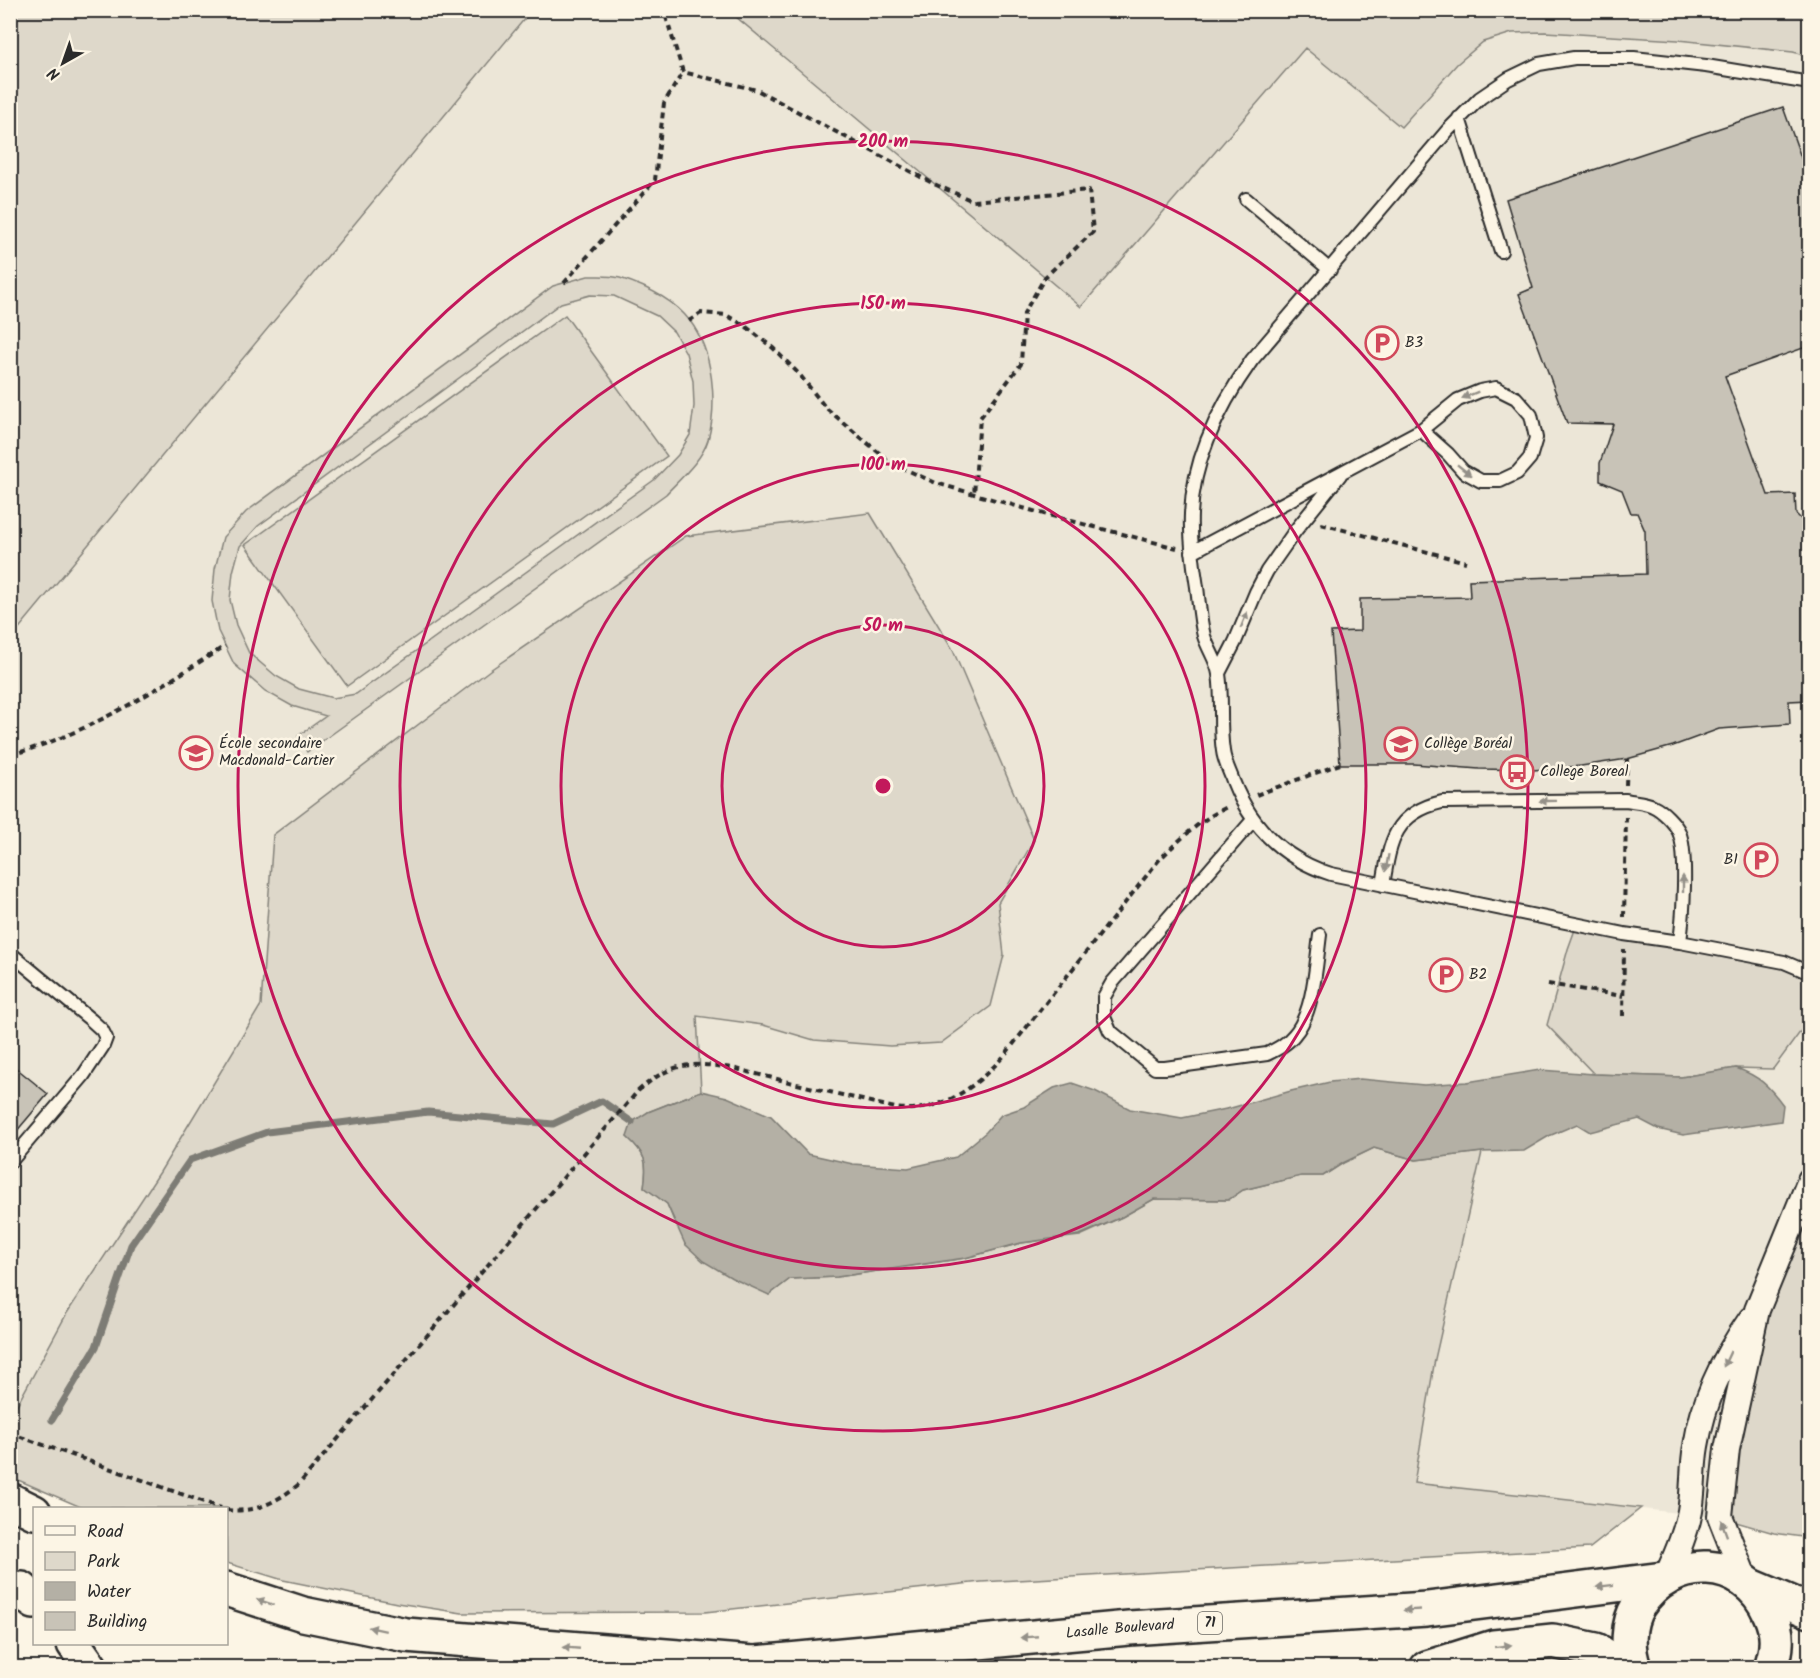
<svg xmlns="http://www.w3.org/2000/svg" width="1820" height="1678" font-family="Kalam,sans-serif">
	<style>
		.built { fill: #ece6d7 }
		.green { fill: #ded8ca; stroke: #84827a; stroke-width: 1.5; fill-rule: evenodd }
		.water { fill: #b4b0a5; stroke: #7d7b74; stroke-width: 1.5 }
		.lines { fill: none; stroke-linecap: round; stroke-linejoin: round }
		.stream { stroke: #7d7b74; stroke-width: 7 }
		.building { fill: #c8c3b7; stroke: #2b2b2b; stroke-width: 1.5 }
		.service-casing { stroke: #2b2b2b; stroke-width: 16 }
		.minor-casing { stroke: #2b2b2b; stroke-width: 28 }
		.trunk-casing { stroke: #2b2b2b; stroke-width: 38 }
		.path { stroke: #2b2b2b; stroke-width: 4; stroke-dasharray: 6 4.5; stroke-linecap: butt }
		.service { stroke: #fcf5e5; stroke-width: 12 }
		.minor { stroke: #fcf5e5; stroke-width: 24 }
		.trunk { stroke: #fcf5e5; stroke-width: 33 }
		.oneway { fill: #949088 }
		.ring { fill: none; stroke: #c2185b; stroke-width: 3 }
		.labels { text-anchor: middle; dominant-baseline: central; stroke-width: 5; stroke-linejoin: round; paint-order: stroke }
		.shield { fill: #fcf5e5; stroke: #6a6863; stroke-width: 1.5 }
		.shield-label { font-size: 14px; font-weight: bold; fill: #2b2b2b }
		.poi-label { font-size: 15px; fill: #2b2b2b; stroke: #fcf5e5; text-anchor: start }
		.street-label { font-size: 15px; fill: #2b2b2b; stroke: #fcf5e5 }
		.centre { fill: #c2185b; stroke: #fcf5e5; stroke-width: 3 }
		.ring-label { font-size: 18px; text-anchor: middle; font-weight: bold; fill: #c2185b; stroke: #fcf5e5; stroke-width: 5; stroke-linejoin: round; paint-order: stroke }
	</style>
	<rect width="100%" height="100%" fill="#fcf5e5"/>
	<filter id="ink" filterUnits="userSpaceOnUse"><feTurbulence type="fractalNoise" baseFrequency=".0167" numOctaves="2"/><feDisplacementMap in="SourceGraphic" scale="12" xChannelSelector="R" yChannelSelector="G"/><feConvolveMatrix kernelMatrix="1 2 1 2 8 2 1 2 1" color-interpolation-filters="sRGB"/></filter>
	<g filter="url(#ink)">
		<path class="built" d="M531 11H729L1080 307 1305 48 1397 124 1492 11H1809V1190L1722 1518 1414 1483 1435 1359 1482 1152 1524 1151 1549 1136 1577 1123 1618 1126 1639 1119 1658 1129 1683 1135 1781 1121 1708 1074 1681 1077 1594 1074 1540 1070 1467 1082 1424 1085 1360 1079 1330 1082 1291 1091 1231 1108 1182 1118 1130 1109 1095 1091 1072 1083 1054 1088 1024 1107 1001 1115 986 1132 956 1157 908 1168 853 1164 808 1154 771 1116 727 1097 701 1091 697 1016 763 1025 814 1040 941 1043 991 1006 1004 955 998 903 1034 839 273 835 261 1005 160 1172 67 1313 17 1405 11 1413 10 638Z"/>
		<path class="green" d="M11 10 531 11 11 638 10 11Z
			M1809 10V56L1793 52 1678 40 1545 32 1512 33 1483 42 1457 64 1401 127 1305 48 1081 307 729 11Z
			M588 276C598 276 610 275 620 278 645 286 674 300 690 321 713 351 718 403 708 440 702 460 680 479 666 494L307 752 298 736 326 716 292 706 265 691 234 664 218 631 212 601 215 569 223 537 246 512 553 286ZM590 295 614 296 657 316 674 332 686 353 693 381 694 406 690 435 678 455 654 480 356 694 333 698 299 689 276 676 249 653 236 625 230 600 233 572 240 546 258 526 561 303Z
			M565 315 667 456 347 686 245 545Z
			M870 513 952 648 1034 840 998 903 1004 955 991 1006 941 1043 890 1046 814 1040 763 1025 697 1016 701 1091 648 1112 627 1137C646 1154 648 1162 644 1187L667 1204 674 1221 769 1295 790 1279 837 1277 965 1258 1021 1243 1080 1236 1122 1217 1154 1199 1228 1200 1243 1190 1301 1176H1323L1343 1163 1374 1148 1416 1160 1482 1152 1435 1359 1414 1483 1641 1508 1590 1548 981 1582 705 1612 462 1613 397 1603 283 1580 227 1563 226 1508H83L11 1477V1413L17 1405 67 1313 160 1172 261 1005 273 835 490 670 686 536Z
			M1577 924 1792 965 1809 983V1020L1773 1069 1736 1068 1681 1077 1594 1074 1547 1025 1568 949Z
			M1809 1190V1538L1774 1533 1722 1518V1445Z"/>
		<path class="water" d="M1736 1068C1759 1076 1769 1086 1783 1105L1781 1121 1683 1135 1658 1129 1639 1119 1590 1132 1577 1124 1549 1136 1524 1151 1482 1152 1416 1160 1374 1148 1343 1163 1323 1176H1301L1243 1190 1228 1200 1154 1199 1122 1217 1080 1235 1021 1243 965 1258 837 1277 790 1279 769 1295 732 1278 703 1261 685 1244 667 1204 644 1187C648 1162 646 1154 627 1137L632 1122 648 1112 701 1091 727 1097 771 1116 808 1154 853 1164 908 1168 956 1157 986 1132 1001 1115 1024 1107 1054 1088 1072 1083 1095 1091 1130 1109 1182 1118 1231 1108 1291 1091 1330 1082 1360 1079 1424 1085 1467 1082 1540 1070 1594 1074 1681 1077Z"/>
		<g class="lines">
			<path class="stream" d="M52 1420 96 1347 131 1245 190 1160 267 1132 428 1112 553 1124 602 1101 632 1122"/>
		</g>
		<path class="building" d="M1783 107 1809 180V346L1725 376 1768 495 1795 494 1796 514 1809 527V700L1789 701 1790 724 1719 729 1673 746 1627 759 1581 766 1533 770 1479 769 1414 764H1340L1331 632 1360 631V599L1470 597 1469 580 1646 574 1645 531 1637 513H1631L1622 490 1600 481V463L1613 424 1567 423 1519 294 1533 288 1506 199Z
			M10 1063 48 1094 10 1139Z"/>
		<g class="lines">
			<g class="service-casing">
				<path id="service" d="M1810 83 1706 66 1634 58H1574L1539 64 1508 79 1480 98 1448 130 1252 360C1220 405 1193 458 1191 514 1190 539 1193 563 1197 587 1199 603 1200 620 1204 636 1208 649 1217 661 1219 674 1223 699 1219 726 1223 751 1224 761 1230 772 1233 781 1251 827 1284 859 1331 874L1624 934 1680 942 1784 962 1810 973
					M1459 118 1501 251
					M1246 199 1330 270
					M1192 552 1421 430 1458 400 1480 391 1496 388 1516 398 1531 415 1536 438 1530 458 1517 473 1500 481H1481L1463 471 1448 454 1421 430
					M1219 673 1235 642 1256 592 1267 571 1295 531 1340 475
					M1253 820 1112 983 1104 997V1017L1110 1031 1155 1068H1165L1267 1054C1277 1049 1287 1044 1294 1035 1314 1013 1316 964 1320 935
					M1383 885C1390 842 1394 813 1442 802L1626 800C1634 802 1645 802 1653 806 1662 810 1675 823 1679 832 1688 853 1683 918 1680 942
					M10 953 91 1020 102 1030 106 1038 103 1046 83 1076 10 1162"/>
			</g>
			<g class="minor-casing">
				<path id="minor" d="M1667 1576C1676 1555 1686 1533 1690 1511 1694 1489 1692 1467 1696 1446 1703 1401 1725 1356 1751 1319
					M1746 1582 1720 1516 1727 1449 1757 1310 1810 1180"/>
			</g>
			<g class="trunk-casing">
				<g id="trunk">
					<path d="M10 1500 34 1512"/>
					<path d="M1751 1586 1810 1611"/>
					<path d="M22 1589 34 1602"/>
					<path d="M226 1589 303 1614 406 1635 753 1663"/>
					<path d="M74 1644 91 1668"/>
					<path id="s1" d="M730 1668 755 1663 1129 1628 1427 1609 1663 1579"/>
					<path d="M1427 1668 1494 1647 1553 1641 1596 1650 1624 1668"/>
					<path d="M1634 1668C1627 1648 1627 1624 1638 1606 1672 1553 1745 1555 1770 1614 1774 1623 1777 1635 1776 1645 1776 1652 1773 1661 1771 1668"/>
				</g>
			</g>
			<path class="path" d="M657 10 666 17 683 72 757 90 934 184 973 201 1089 190 1093 232 1045 277 1024 313 1021 364 980 418 974 494
				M10 53 13 59 10 63
				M564 283 655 180 664 103 683 72
				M689 321 701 313 726 315 744 325 773 348 800 375 825 407 891 463 936 483 1044 514 1177 548
				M1321 524 1466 562
				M10 755C89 734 157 689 225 646
				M1626 785 1627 759
				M1256 795 1340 764
				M1624 917 1626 817
				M1548 984 1623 996
				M1623 1016 1624 949
				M10 1433 221 1508
				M226 1510C256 1513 277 1502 299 1484L638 1091C671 1062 690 1062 732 1068L895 1108C941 1114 973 1089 1003 1057L1159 860C1180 839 1200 820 1227 807"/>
			<use href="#service" class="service"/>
			<use href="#minor" class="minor"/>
			<use href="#trunk" class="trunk"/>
		</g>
		<defs><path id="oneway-solid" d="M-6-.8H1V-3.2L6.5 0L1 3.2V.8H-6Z" transform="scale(1.5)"/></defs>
		<g class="oneway">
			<use href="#oneway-solid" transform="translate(1470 395) rotate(158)"/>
			<use href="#oneway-solid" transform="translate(1464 470) rotate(39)"/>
			<use href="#oneway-solid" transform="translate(1244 620) rotate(-68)"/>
			<use href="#oneway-solid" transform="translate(1548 801) rotate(179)"/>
			<use href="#oneway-solid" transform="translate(1387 863) rotate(100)"/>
			<use href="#oneway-solid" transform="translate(1683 884) rotate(-90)"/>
			<use href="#oneway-solid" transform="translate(1727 1359) rotate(115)"/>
			<use href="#oneway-solid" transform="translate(1724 1528) rotate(-110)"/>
			<use href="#oneway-solid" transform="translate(1605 1586) rotate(173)"/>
			<use href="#oneway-solid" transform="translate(265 1602) rotate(-162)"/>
			<use href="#oneway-solid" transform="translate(1412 1610) rotate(177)"/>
			<use href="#oneway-solid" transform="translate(377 1629) rotate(-168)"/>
			<use href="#oneway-solid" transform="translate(1029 1637) rotate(175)"/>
			<use href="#oneway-solid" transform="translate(1503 1646) rotate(-7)"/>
			<use href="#oneway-solid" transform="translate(571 1648) rotate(-175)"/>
		</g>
	</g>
	<g class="ring">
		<circle cx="883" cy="786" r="161"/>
		<circle cx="883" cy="786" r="322"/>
		<circle cx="883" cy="786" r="483"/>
		<circle cx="883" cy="786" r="645"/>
	</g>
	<defs>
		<g id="parking-ring" transform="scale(1.725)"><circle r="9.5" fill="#fcf5e5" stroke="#d1495b" stroke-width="1.5"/><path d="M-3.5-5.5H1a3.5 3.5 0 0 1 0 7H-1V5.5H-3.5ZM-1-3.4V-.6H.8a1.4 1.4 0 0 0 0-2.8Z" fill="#d1495b"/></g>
		<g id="university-ring" transform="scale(1.725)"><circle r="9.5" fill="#fcf5e5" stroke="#d1495b" stroke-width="1.5"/><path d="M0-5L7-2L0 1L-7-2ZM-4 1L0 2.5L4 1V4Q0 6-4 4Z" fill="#d1495b"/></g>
		<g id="school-ring" transform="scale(1.725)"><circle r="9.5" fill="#fcf5e5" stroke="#d1495b" stroke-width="1.5"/><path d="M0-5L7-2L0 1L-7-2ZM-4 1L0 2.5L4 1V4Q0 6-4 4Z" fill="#d1495b"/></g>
		<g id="bus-ring" transform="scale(1.725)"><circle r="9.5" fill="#fcf5e5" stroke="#d1495b" stroke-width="1.5"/><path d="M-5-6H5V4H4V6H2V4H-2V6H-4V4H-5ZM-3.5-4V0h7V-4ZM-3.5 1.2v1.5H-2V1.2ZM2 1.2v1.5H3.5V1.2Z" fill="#d1495b"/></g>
	</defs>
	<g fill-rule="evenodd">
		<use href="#parking-ring" x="1382" y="343"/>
		<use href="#university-ring" x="1401" y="744"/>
		<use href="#school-ring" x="196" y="753"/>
		<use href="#bus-ring" x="1517" y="772"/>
		<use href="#parking-ring" x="1761" y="860"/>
		<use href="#parking-ring" x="1446" y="975"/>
	</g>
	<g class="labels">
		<rect class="shield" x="1198" y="1612" width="24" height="22" rx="4.5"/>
		<g class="shield-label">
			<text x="1210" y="1623">71</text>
		</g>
		<g class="poi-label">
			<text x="1405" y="343">B3</text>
			<text x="219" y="744">École secondaire<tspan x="219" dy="17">Macdonald-Cartier</tspan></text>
			<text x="1424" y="744">Collège Boréal</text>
			<text x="1540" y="772">College Boreal</text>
			<text x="1738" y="860" text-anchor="end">B1</text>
			<text x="1469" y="975">B2</text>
		</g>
		<g class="street-label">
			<text stroke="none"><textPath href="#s1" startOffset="392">Lasalle Boulevard</textPath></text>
		</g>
	</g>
	<circle cx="883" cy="786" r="9" class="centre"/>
	<g class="ring-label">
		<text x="883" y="147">200 m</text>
		<text x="883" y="309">150 m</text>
		<text x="883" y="470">100 m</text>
		<text x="883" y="631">50 m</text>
	</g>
	<rect width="1820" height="1678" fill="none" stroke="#fcf5e5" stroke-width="36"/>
	<rect x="18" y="18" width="1784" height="1642" fill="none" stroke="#2b2b2b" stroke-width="2" filter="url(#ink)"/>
	<rect x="33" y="1507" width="195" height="138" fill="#fcf5e5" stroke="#a8a49b" stroke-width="1.5"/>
	<rect x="45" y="1526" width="30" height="9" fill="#fcf5e5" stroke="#a8a49b" stroke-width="1.5"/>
	<text x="87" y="1537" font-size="18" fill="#2b2b2b">Road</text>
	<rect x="45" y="1552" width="30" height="18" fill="#ded8ca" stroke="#a8a49b" stroke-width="1.5"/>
	<text x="87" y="1567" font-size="18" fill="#2b2b2b">Park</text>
	<rect x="45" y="1582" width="30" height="18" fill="#b4b0a5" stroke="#a8a49b" stroke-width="1.5"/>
	<text x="87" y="1597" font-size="18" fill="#2b2b2b">Water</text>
	<rect x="45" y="1612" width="30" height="18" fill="#c8c3b7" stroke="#a8a49b" stroke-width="1.5"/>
	<text x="87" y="1627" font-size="18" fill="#2b2b2b">Building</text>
	<g transform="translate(63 63) rotate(220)" stroke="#fcf5e5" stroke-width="4.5" paint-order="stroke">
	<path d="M0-4.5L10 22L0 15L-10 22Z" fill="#2b2b2b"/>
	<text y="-9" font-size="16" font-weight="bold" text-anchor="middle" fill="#2b2b2b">N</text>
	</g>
</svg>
